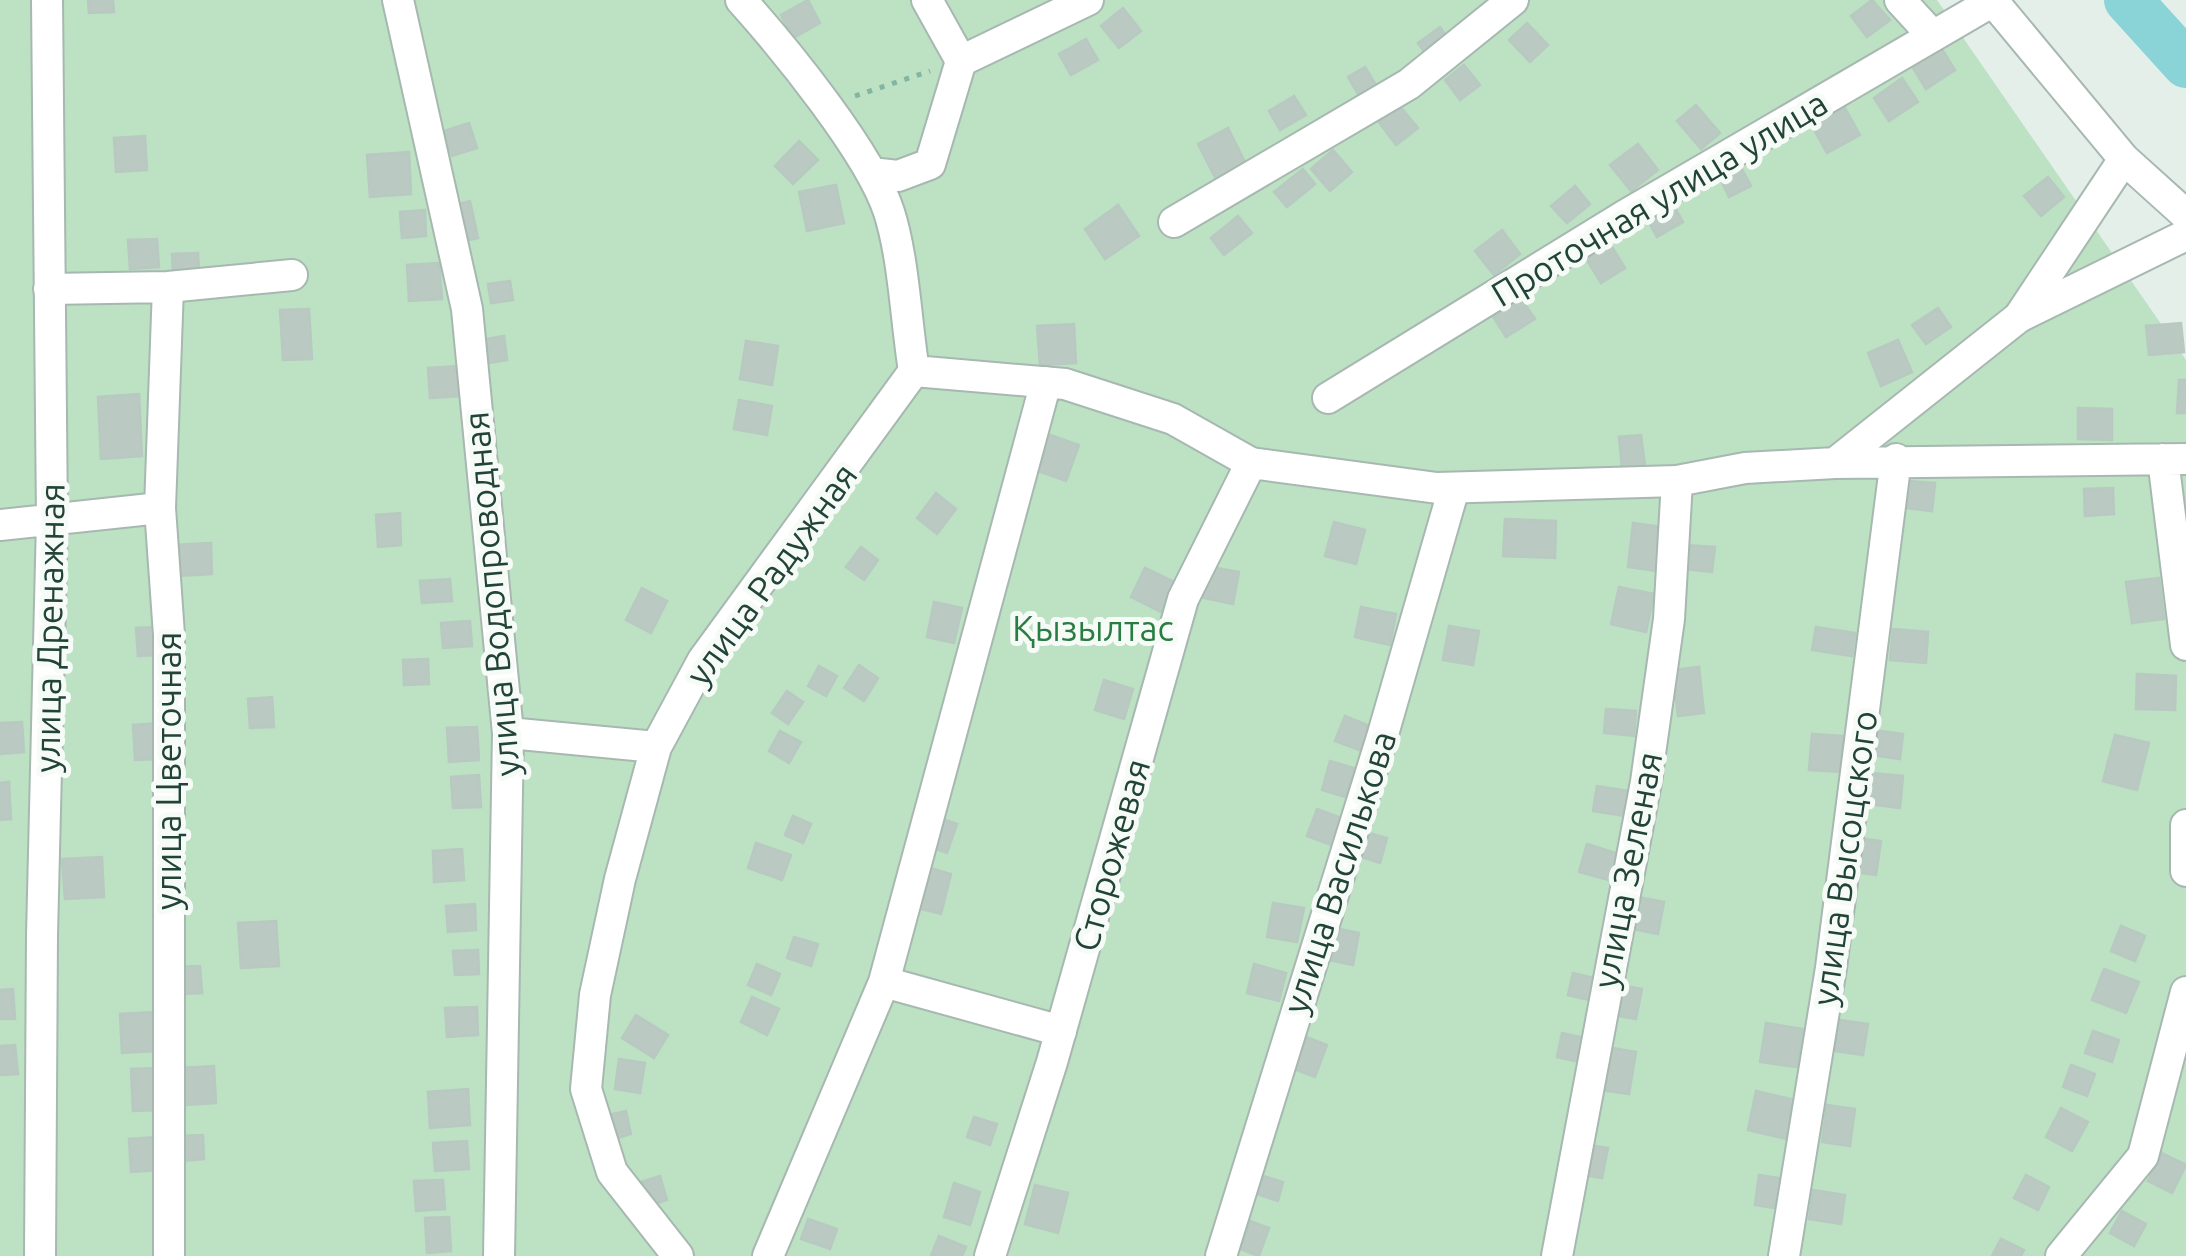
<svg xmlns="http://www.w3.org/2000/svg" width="2186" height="1256" font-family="Ubuntu,sans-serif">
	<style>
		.green { fill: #bde1c3 }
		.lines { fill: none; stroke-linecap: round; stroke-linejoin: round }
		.river { stroke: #8ad3d7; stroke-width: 48 }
		.building { fill: #bacac2; stroke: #b7c9c0; stroke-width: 2.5 }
		.minor-casing { stroke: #a7b8b1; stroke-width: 34 }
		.tertiary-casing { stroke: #a7b8b1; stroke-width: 34 }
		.path { stroke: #83b5a0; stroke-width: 5; stroke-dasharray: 5 8; stroke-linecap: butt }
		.minor { stroke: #fff; stroke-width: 30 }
		.tertiary { stroke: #fff; stroke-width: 30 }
		.labels { text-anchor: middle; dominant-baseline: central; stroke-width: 10; stroke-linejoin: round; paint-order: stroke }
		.street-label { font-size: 35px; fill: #224337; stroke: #f6fbf8 }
		.park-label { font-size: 35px; fill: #297d41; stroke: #f6fbf8 }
	</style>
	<rect width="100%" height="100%" fill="#e5efea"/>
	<path class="green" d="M0 0H1937L2186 360V1256H0Z"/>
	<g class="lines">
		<path class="river" d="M2128 0 2186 64"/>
	</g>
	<path class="building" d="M88 0H113L114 12 89 13Z
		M808 0 820 23 793 38 781 15Z
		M1872 0 1890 20 1867 37 1851 16Z
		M1123 8 1141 31 1119 48 1101 26Z
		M1527 23 1548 45 1530 62 1509 40Z
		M1440 27 1452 45 1430 60 1418 43Z
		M1086 39 1098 60 1071 75 1059 54Z
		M1940 46 1955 70 1926 89 1911 65Z
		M1464 65 1480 85 1460 100 1445 80Z
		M1365 67 1379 90 1362 101 1348 77Z
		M1902 78 1918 102 1889 121 1874 98Z
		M1294 96 1306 115 1280 130 1269 111Z
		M1399 105 1418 128 1396 145 1378 121Z
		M1696 105 1720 133 1701 149 1677 121Z
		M1845 108 1860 135 1827 153 1812 126Z
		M469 123 477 148 452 156 444 131Z
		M1228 128 1248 168 1218 183 1198 144Z
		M145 136 147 170 116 172 114 138Z
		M799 141 818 160 793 184 775 166Z
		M1638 144 1658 170 1631 191 1610 165Z
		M1333 150 1352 172 1330 191 1311 169Z
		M409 152 411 194 370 197 367 155Z
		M1740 165 1751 186 1729 197 1719 176Z
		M1303 169 1315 184 1287 207 1274 192Z
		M2048 177 2064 197 2041 216 2024 196Z
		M836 185 844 223 807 231 799 192Z
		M1575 186 1590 204 1567 223 1551 206Z
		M1671 200 1683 222 1657 237 1645 215Z
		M470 201 478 238 464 241 455 205Z
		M1118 205 1139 236 1105 259 1085 229Z
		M425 210 426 236 402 238 400 212Z
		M1238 216 1252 233 1224 255 1211 238Z
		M1502 230 1520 254 1494 275 1475 251Z
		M157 239 159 267 130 269 128 240Z
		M1609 242 1625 268 1601 283 1585 257Z
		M198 253 199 272 173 274 172 254Z
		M439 263 442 299 409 301 407 265Z
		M510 281 513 300 491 303 488 284Z
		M1520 297 1535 319 1506 337 1492 315Z
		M1938 308 1951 327 1926 344 1912 325Z
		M309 309 312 359 283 360 280 310Z
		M2181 323 2184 352 2149 355 2146 326Z
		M1074 324 1076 363 1040 365 1037 326Z
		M504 336 507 360 489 363 486 339Z
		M1898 340 1912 372 1881 386 1868 353Z
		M746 341 778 346 772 385 740 379Z
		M459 366 461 396 430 398 428 368Z
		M2179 380H2186V413H2177Z
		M139 394 142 456 101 459 98 397Z
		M739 400 772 406 767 435 734 429Z
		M2078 408 2112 409V440L2078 439Z
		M1047 434 1079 445 1066 481 1035 470Z
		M1641 435 1645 466 1622 469 1619 437Z
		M1907 481 1935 483 1932 511 1905 508Z
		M2113 488 2114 514 2085 516 2084 489Z
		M936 493 956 509 937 534 917 518Z
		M400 513 401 545 378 547 376 515Z
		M1505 519 1556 521 1555 558 1503 556Z
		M1334 522 1365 530 1356 564 1325 556Z
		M1633 523 1662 527 1657 571 1628 567Z
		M211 543 212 574 177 576 175 545Z
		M1685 545 1715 547 1712 572 1683 569Z
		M861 547 878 560 864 580 846 567Z
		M1206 566 1239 572 1233 604 1200 597Z
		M1145 568 1179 584 1165 614 1131 597Z
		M2159 578 2164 619 2132 623 2126 582Z
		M450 579 452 601 422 603 420 581Z
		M1619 587 1654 594 1646 632 1611 624Z
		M642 588 667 601 651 633 626 620Z
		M934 602 962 608 954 643 927 637Z
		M1361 607 1396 614 1390 645 1355 637Z
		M470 621 472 646 443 648 441 623Z
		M1449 626 1479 631 1473 665 1443 660Z
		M158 627 160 655 138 656 136 628Z
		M1816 627 1855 633 1852 656 1812 650Z
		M1893 629 1928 632 1926 663 1890 660Z
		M428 659 429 684 404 685 403 660Z
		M859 665 878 678 864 701 844 688Z
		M819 666 837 676 826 696 808 686Z
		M1699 667 1704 713 1678 716 1673 670Z
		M2137 674 2176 676 2175 710 2136 709Z
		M1104 680 1133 689 1124 719 1095 710Z
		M787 691 803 702 788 724 772 713Z
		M272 697 274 727 250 728 248 699Z
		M1606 709 1636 711 1634 736 1604 733Z
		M1345 716 1372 727 1362 751 1335 741Z
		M22 722 24 752 0 754V723Z
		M159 723 161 759 135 760 133 725Z
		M477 727 479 760 449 762 447 728Z
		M1874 730 1903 734 1900 759 1871 755Z
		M780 731 801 742 789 763 769 751Z
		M1812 734 1843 736 1840 772 1809 770Z
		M2115 735 2149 743 2137 790 2103 781Z
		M1330 761 1354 768 1345 797 1322 790Z
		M1870 773 1903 776 1900 808 1867 804Z
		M479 775 481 807 453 808 451 777Z
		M9 782 11 819 0 820V783Z
		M1597 786 1629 791 1625 816 1593 811Z
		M1317 809 1341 818 1331 845 1307 836Z
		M793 816 811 824 803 843 785 835Z
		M937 817 957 824 947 853 927 846Z
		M1362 831 1387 838 1380 863 1355 855Z
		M1858 838 1881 841 1876 875 1854 872Z
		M756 843 791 855 782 880 748 868Z
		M1587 844 1619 854 1612 881 1579 872Z
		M462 849 464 880 434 882 433 851Z
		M102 857 104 897 65 899 62 859Z
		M920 865 951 874 941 914 910 906Z
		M1633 896 1664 902 1658 934 1627 928Z
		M1273 903 1304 908 1297 942 1267 937Z
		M475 904 476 930 448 932 446 906Z
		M276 921 279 966 241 968 238 923Z
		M2121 926 2145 936 2135 961 2111 951Z
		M1330 927 1359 933 1353 965 1324 959Z
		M794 937 818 944 811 966 787 958Z
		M478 950 479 974 455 975 453 951Z
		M757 964 780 974 771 995 748 985Z
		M1254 964 1286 973 1279 1001 1247 993Z
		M200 966 202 993 179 994 177 967Z
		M2104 969 2139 982 2126 1013 2092 1000Z
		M1573 973 1594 978 1589 1000 1568 995Z
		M1619 985 1642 989 1636 1019 1613 1015Z
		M13 989 15 1019H0V990Z
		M752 997 779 1009 767 1035 741 1022Z
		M477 1007 478 1035 447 1037 445 1008Z
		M153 1012 155 1051 122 1053 120 1014Z
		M636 1015 668 1035 654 1058 622 1038Z
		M1840 1020 1868 1024 1863 1055 1835 1051Z
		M1766 1023 1803 1029 1797 1067 1760 1062Z
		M2093 1031 2119 1040 2112 1062 2085 1053Z
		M1562 1033 1584 1038 1579 1062 1557 1057Z
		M1298 1034 1327 1045 1315 1077 1286 1066Z
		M15 1045 18 1074 0 1075V1046Z
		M1607 1047 1636 1052 1629 1094 1600 1090Z
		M619 1059 645 1063 640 1093 615 1089Z
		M2071 1065 2095 1074 2087 1096 2063 1087Z
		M214 1066 216 1103 183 1105 180 1068Z
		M154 1068 157 1110 133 1111 131 1069Z
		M468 1089 470 1125 430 1128 428 1092Z
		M1756 1091 1795 1100 1787 1139 1748 1130Z
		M1827 1105 1855 1109 1850 1146 1822 1142Z
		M2061 1108 2088 1122 2072 1151 2046 1137Z
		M626 1111 631 1134 615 1139 609 1115Z
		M974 1117 997 1124 990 1145 967 1137Z
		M203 1135 204 1159 182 1161 180 1136Z
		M157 1137 159 1170 131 1172 129 1139Z
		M467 1141 469 1169 435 1171 433 1143Z
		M1583 1144 1608 1148 1602 1178 1578 1174Z
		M2162 1153 2186 1165 2172 1193 2148 1181Z
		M1759 1175 1784 1179 1780 1209 1755 1205Z
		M2026 1175 2049 1187 2038 1210 2014 1198Z
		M660 1176 667 1200 642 1208 634 1184Z
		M1263 1176 1283 1182 1278 1201 1257 1194Z
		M443 1180 445 1209 416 1211 414 1181Z
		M954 1183 980 1192 970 1225 944 1217Z
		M1035 1185 1068 1193 1058 1233 1025 1224Z
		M1813 1190 1845 1195 1841 1224 1809 1219Z
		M2122 1211 2146 1224 2134 1246 2110 1233Z
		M449 1217 451 1251 427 1253 425 1218Z
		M808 1219 837 1229 830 1249 801 1239Z
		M1250 1221 1269 1228 1259 1256 1240 1249Z
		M939 1236 966 1247 962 1256H931Z
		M2001 1239 2024 1250 2021 1256H1992Z"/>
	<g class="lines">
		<g class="minor-casing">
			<path id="minor" d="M398 0 467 309 508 733 499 1256
				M927 0 961 61
				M1900 0 1933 36
				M1992 0 2124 159 2186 215
				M871 173 898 176 930 164 961 61 1088 0
				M1174 222 1409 84 1513 0
				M168 287 160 508 169 635V1256
				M49 289 168 287 292 275
				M2019 317 2124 159
				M914 371 1065 384 1173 419 1251 463
				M1328 398 1624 216 1993 1
				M2163 459 2186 645
				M1835 463 2186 459
				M0 525 160 508
				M508 733 656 747
				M2186 825V871
				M884 982 1061 1031
				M40 1256 42 935 52 520 47 0
				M678 1256 612 1172 586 1089 595 995 620 879 656 747 703 660 914 371C906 322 904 259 889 212 870 153 784 48 741 0
				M768 1256 884 982 1046 382
				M1221 1256 1383 734 1454 488
				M1557 1256 1646 782 1669 619 1677 481
				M1784 1256 1831 968 1896 459
				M2061 1256 2143 1156 2186 992"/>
		</g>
		<g class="tertiary-casing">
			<path id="tertiary" d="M990 1256 1052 1062 1183 599 1251 463 1437 488 1677 481 1745 468 1835 463 2019 317 2186 235"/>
		</g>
		<path class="path" d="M855 96 930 71"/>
		<use href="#minor" class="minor"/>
		<use href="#tertiary" class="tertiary"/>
	</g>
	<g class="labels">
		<g class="street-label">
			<text transform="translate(1659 198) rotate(-31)">Проточная улица улица</text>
			<text transform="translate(771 574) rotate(-54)">улица Радужная</text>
			<text transform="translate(491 594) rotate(-95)">улица Водопроводная</text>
			<text transform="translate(49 628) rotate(-89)">улица Дренажная</text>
			<text transform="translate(168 771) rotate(-90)">улица Цветочная</text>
			<text transform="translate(1111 855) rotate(-74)">Сторожевая</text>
			<text transform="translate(1844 858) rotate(-82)">улица Высоцского</text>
			<text transform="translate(1627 870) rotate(-79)">улица Зеленая</text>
			<text transform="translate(1339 872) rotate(-72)">улица Василькова</text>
		</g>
		<g class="park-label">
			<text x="1093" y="628">Қызылтас</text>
		</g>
	</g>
</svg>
